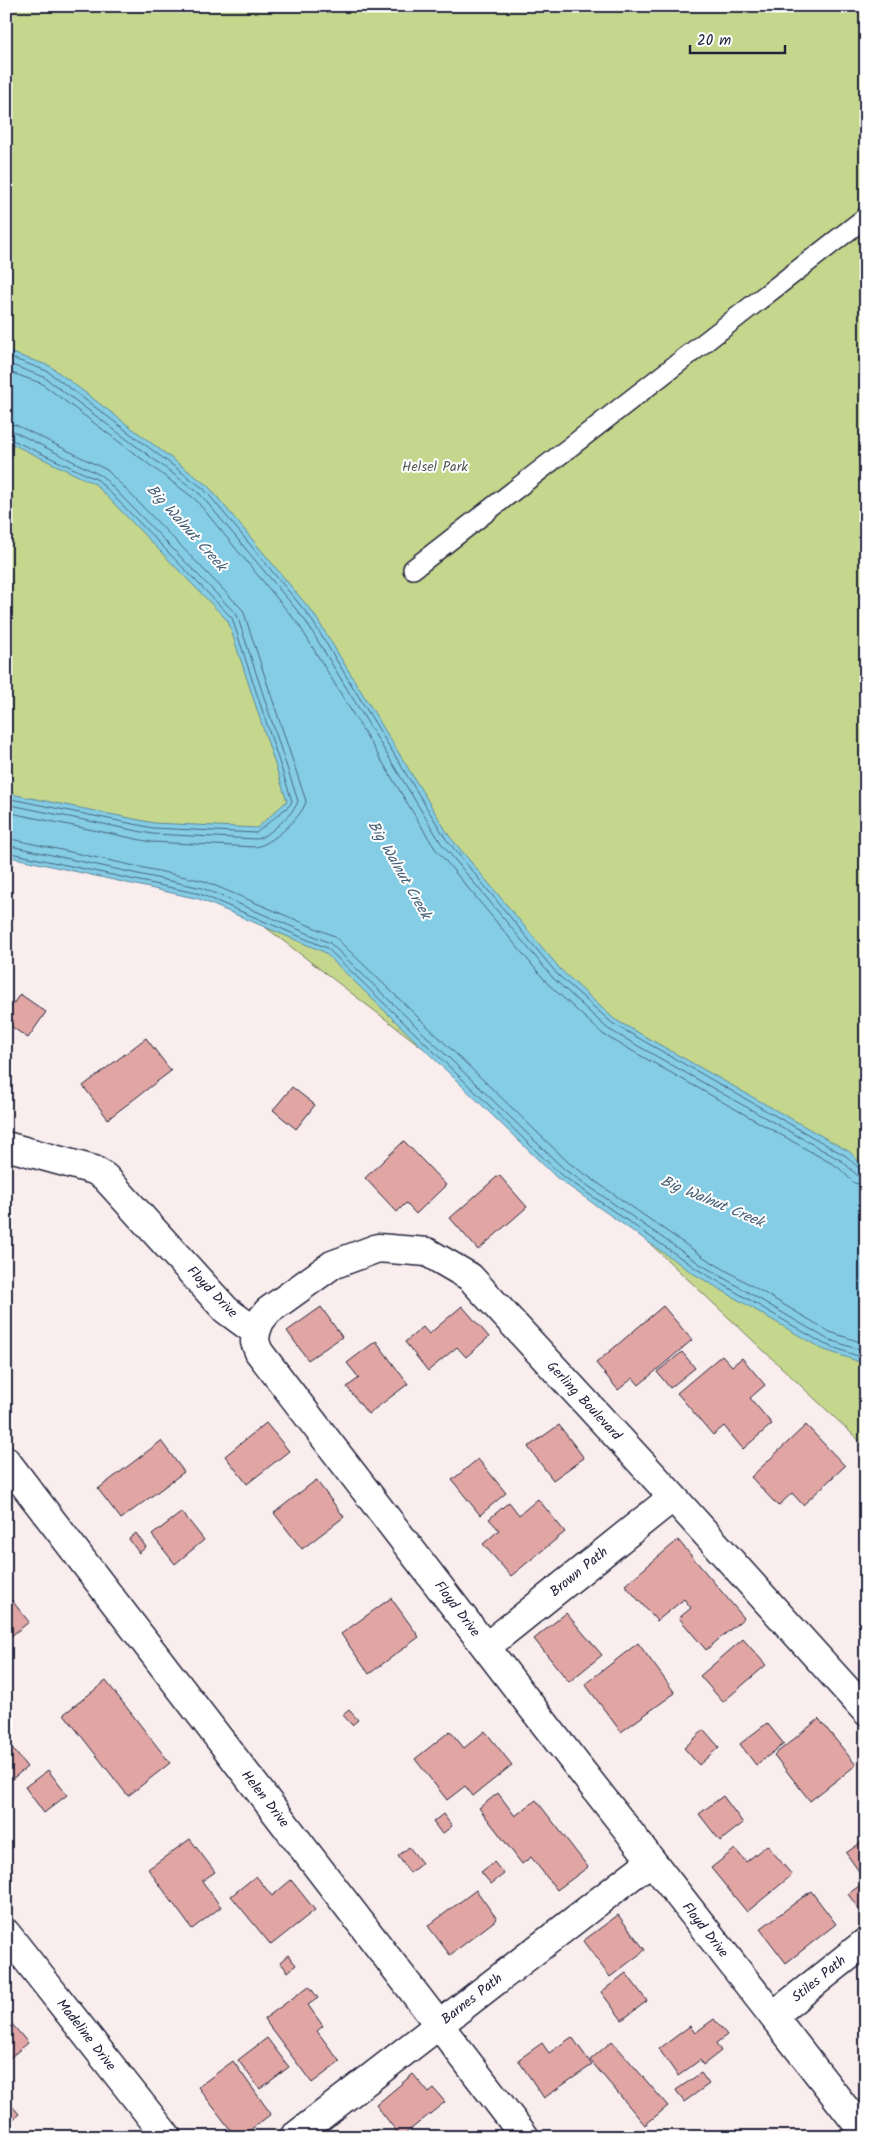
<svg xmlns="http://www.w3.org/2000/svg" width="872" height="2143" font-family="Kalam,sans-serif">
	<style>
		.green { fill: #c5d78c; stroke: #747c64 }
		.water { fill: #84cde5; stroke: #5d89a1 }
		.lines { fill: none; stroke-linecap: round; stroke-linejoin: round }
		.shore { stroke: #49667f; stroke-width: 1 }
		.building { fill: #e1a6a4; stroke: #22223b }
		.lane-casing { stroke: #22223b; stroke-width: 22 }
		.street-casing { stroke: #22223b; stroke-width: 31 }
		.lane { stroke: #fff; stroke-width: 19 }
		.street { stroke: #fff; stroke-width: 28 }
		.labels { text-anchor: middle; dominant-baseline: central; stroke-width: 4; stroke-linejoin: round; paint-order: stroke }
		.park-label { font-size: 14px; fill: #535853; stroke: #fff }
		.street-label { font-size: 14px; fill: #22223b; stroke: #fff }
		.water-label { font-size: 15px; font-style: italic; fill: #445e76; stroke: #fff }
	</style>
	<rect width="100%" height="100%" fill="#f9eded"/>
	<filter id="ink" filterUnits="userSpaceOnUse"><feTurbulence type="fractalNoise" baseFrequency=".02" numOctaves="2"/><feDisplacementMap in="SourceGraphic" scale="10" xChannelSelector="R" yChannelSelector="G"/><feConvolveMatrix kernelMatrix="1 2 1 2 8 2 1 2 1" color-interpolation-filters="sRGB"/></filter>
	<g filter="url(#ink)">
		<path class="green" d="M6 6H866V1447L525 1126 205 881 6 842Z"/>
		<path class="water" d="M6 351 50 366 208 486 314 614 450 837 561 970 614 1019 850 1152 866 1169V1364L822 1349 694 1274 557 1178 324 952 199 899 6 856V793L154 823 257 828 287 801 228 621 95 484 6 441Z"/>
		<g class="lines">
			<path class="shore" d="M6 356 47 371 204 489 310 617 446 839 557 974 612 1023 846 1156 861 1170 866 1172
				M6 363 44 377 200 494 305 620 441 843 553 978 608 1029 842 1161 857 1175 866 1178
				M6 371 41 383 195 499 299 625 434 847 548 984 604 1035 838 1167 854 1183 866 1185
				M6 423 16 425 107 470 243 610 306 801C304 815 271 845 256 847L151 842 6 812
				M6 430 13 431 102 476 237 615 298 801C296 811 267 838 256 839L152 834 6 804
				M6 437 98 480 232 618 292 801 290 805 256 833 153 828 6 798
				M6 838 204 881 334 936 569 1163 705 1258 830 1332 866 1344
				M6 845 202 888 330 943 564 1169 700 1264 827 1339 866 1352
				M6 852 200 894 327 948 560 1174 697 1269 824 1344 866 1359"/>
		</g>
		<path class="building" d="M20 994 46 1012 28 1038 6 1023V1014Z
			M146 1038 171 1071 108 1119 83 1086Z
			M292 1087 315 1105 296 1129 273 1110Z
			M404 1141 446 1185 416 1214 406 1203 397 1212 365 1178Z
			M499 1175 527 1207 478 1250 450 1218Z
			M462 1306 489 1337 466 1357 457 1347 428 1371 405 1342 423 1327 429 1334Z
			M663 1306 692 1340 639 1385 633 1378 618 1390 596 1363Z
			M321 1307 342 1337 308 1360 287 1331Z
			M376 1341 408 1384 368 1414 347 1387 359 1378 347 1363Z
			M682 1352 695 1368 670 1388 657 1372Z
			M722 1355 732 1366 742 1358 765 1385 750 1398 772 1424 743 1449 724 1426 713 1435 677 1393Z
			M266 1423 289 1451 247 1484 225 1456Z
			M559 1425 584 1458 553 1480 528 1447Z
			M806 1425 845 1466 803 1505 792 1493 778 1506 751 1477Z
			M161 1441 184 1472 121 1519 98 1489Z
			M478 1459 506 1493 480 1515 452 1480Z
			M316 1480 344 1517 302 1549 274 1513Z
			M538 1499 565 1532 511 1576 483 1544 499 1530 489 1519 509 1502 519 1515Z
			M182 1512 204 1540 175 1564 152 1535Z
			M136 1533 146 1547 139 1553 129 1539Z
			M678 1540 744 1618 706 1650 679 1618 691 1608 684 1599 657 1621 625 1585Z
			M6 1593 29 1622 6 1640Z
			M391 1598 419 1637 369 1674 341 1634Z
			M566 1613 602 1655 569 1682 534 1639Z
			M743 1639 766 1665 723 1702 700 1676Z
			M638 1643 675 1693 621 1732 585 1684Z
			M106 1681 170 1763 128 1796 64 1714Z
			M349 1710 358 1720 352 1725 343 1715Z
			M819 1719 856 1765 810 1801 774 1755Z
			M767 1723 784 1744 756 1765 740 1744Z
			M704 1730 719 1747 699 1765 684 1748Z
			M450 1731 464 1748 485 1731 512 1765 473 1796 465 1786 447 1800 415 1759Z
			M6 1740 27 1767 6 1784Z
			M48 1770 67 1795 44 1813 25 1787Z
			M498 1793 515 1816 536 1800 588 1867 557 1890 531 1857 522 1864 479 1808Z
			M723 1796 743 1823 720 1841 699 1814Z
			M443 1814 452 1826 442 1834 433 1822Z
			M190 1839 215 1872 202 1881 221 1907 192 1929 148 1869Z
			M866 1839V1879L865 1880 846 1853Z
			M767 1845 792 1875 747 1912 711 1868 735 1849 746 1862Z
			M409 1847 422 1863 410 1873 398 1856Z
			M494 1862 504 1874 491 1884 481 1872Z
			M256 1876 272 1896 291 1880 315 1910 271 1945 231 1896Z
			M866 1881V1918H865L848 1894Z
			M476 1890 497 1919 450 1955 428 1926Z
			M811 1891 836 1924 786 1963 760 1929Z
			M618 1915 645 1950 610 1977 583 1941Z
			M288 1955 296 1965 288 1972 280 1962Z
			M626 1973 647 2001 622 2020 601 1992Z
			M309 1986 318 1998 308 2005 323 2026 317 2031 340 2062 312 2083 264 2019Z
			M6 2017 28 2043 6 2061Z
			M714 2019 727 2035 716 2043 721 2051 703 2065 700 2060 678 2076 659 2049 690 2026 695 2033Z
			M572 2037 592 2065 544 2098 518 2060 542 2043 549 2053Z
			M267 2038 289 2067 260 2089 238 2060Z
			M612 2041 668 2106 645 2125 590 2060Z
			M233 2061 271 2114 241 2137H236L198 2087Z
			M701 2073 709 2084 684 2102 676 2090Z
			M413 2074 429 2093 434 2089 445 2102 401 2137 376 2105Z
			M6 2099 19 2114 6 2126Z
			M377 2129 383 2137H366Z"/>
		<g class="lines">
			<g class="lane-casing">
				<path id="lane" d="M413 569 866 217"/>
			</g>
			<g class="street-casing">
				<path id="street" d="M6 1146 94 1170 105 1177 226 1310 256 1332 255 1342 259 1352 551 1732 866 2135
					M256 1332 260 1321 268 1311 332 1265 378 1248 427 1252 470 1277 673 1497 866 1711
					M6 1461 525 2137
					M486 1647 673 1497
					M6 1933 167 2137
					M773 2016 866 1942
					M294 2137 651 1861"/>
			</g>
			<use href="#lane" class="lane"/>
			<use href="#street" class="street"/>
		</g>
	</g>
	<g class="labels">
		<g class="park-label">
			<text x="435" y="467">Helsel Park</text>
		</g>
		<g class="street-label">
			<text transform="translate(212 1292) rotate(46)">Floyd Drive</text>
			<text transform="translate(584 1401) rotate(47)">Gerling Boulevard</text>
			<text transform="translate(579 1572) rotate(-39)">Brown Path</text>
			<text transform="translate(457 1609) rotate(53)">Floyd Drive</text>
			<text transform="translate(265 1799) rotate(52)">Helen Drive</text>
			<text transform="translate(705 1930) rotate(52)">Floyd Drive</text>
			<text transform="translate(819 1979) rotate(-39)">Stiles Path</text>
			<text transform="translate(472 1999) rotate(-38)">Barnes Path</text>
			<text transform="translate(86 2035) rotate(52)">Madeline Drive</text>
		</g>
		<g class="water-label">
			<text transform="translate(186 528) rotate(48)">Big Walnut Creek</text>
			<text transform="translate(399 870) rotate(60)">Big Walnut Creek</text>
			<text transform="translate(712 1202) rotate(23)">Big Walnut Creek</text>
		</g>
	</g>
	<rect width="872" height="2143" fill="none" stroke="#fff" stroke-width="25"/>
	<rect x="12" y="12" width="847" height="2118" fill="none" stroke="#22223b" stroke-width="2" filter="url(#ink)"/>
	<path d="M690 45v8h95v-8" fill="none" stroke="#22223b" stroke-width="2.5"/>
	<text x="697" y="45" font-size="15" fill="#22223b" stroke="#ffffff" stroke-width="4" paint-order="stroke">20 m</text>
</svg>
